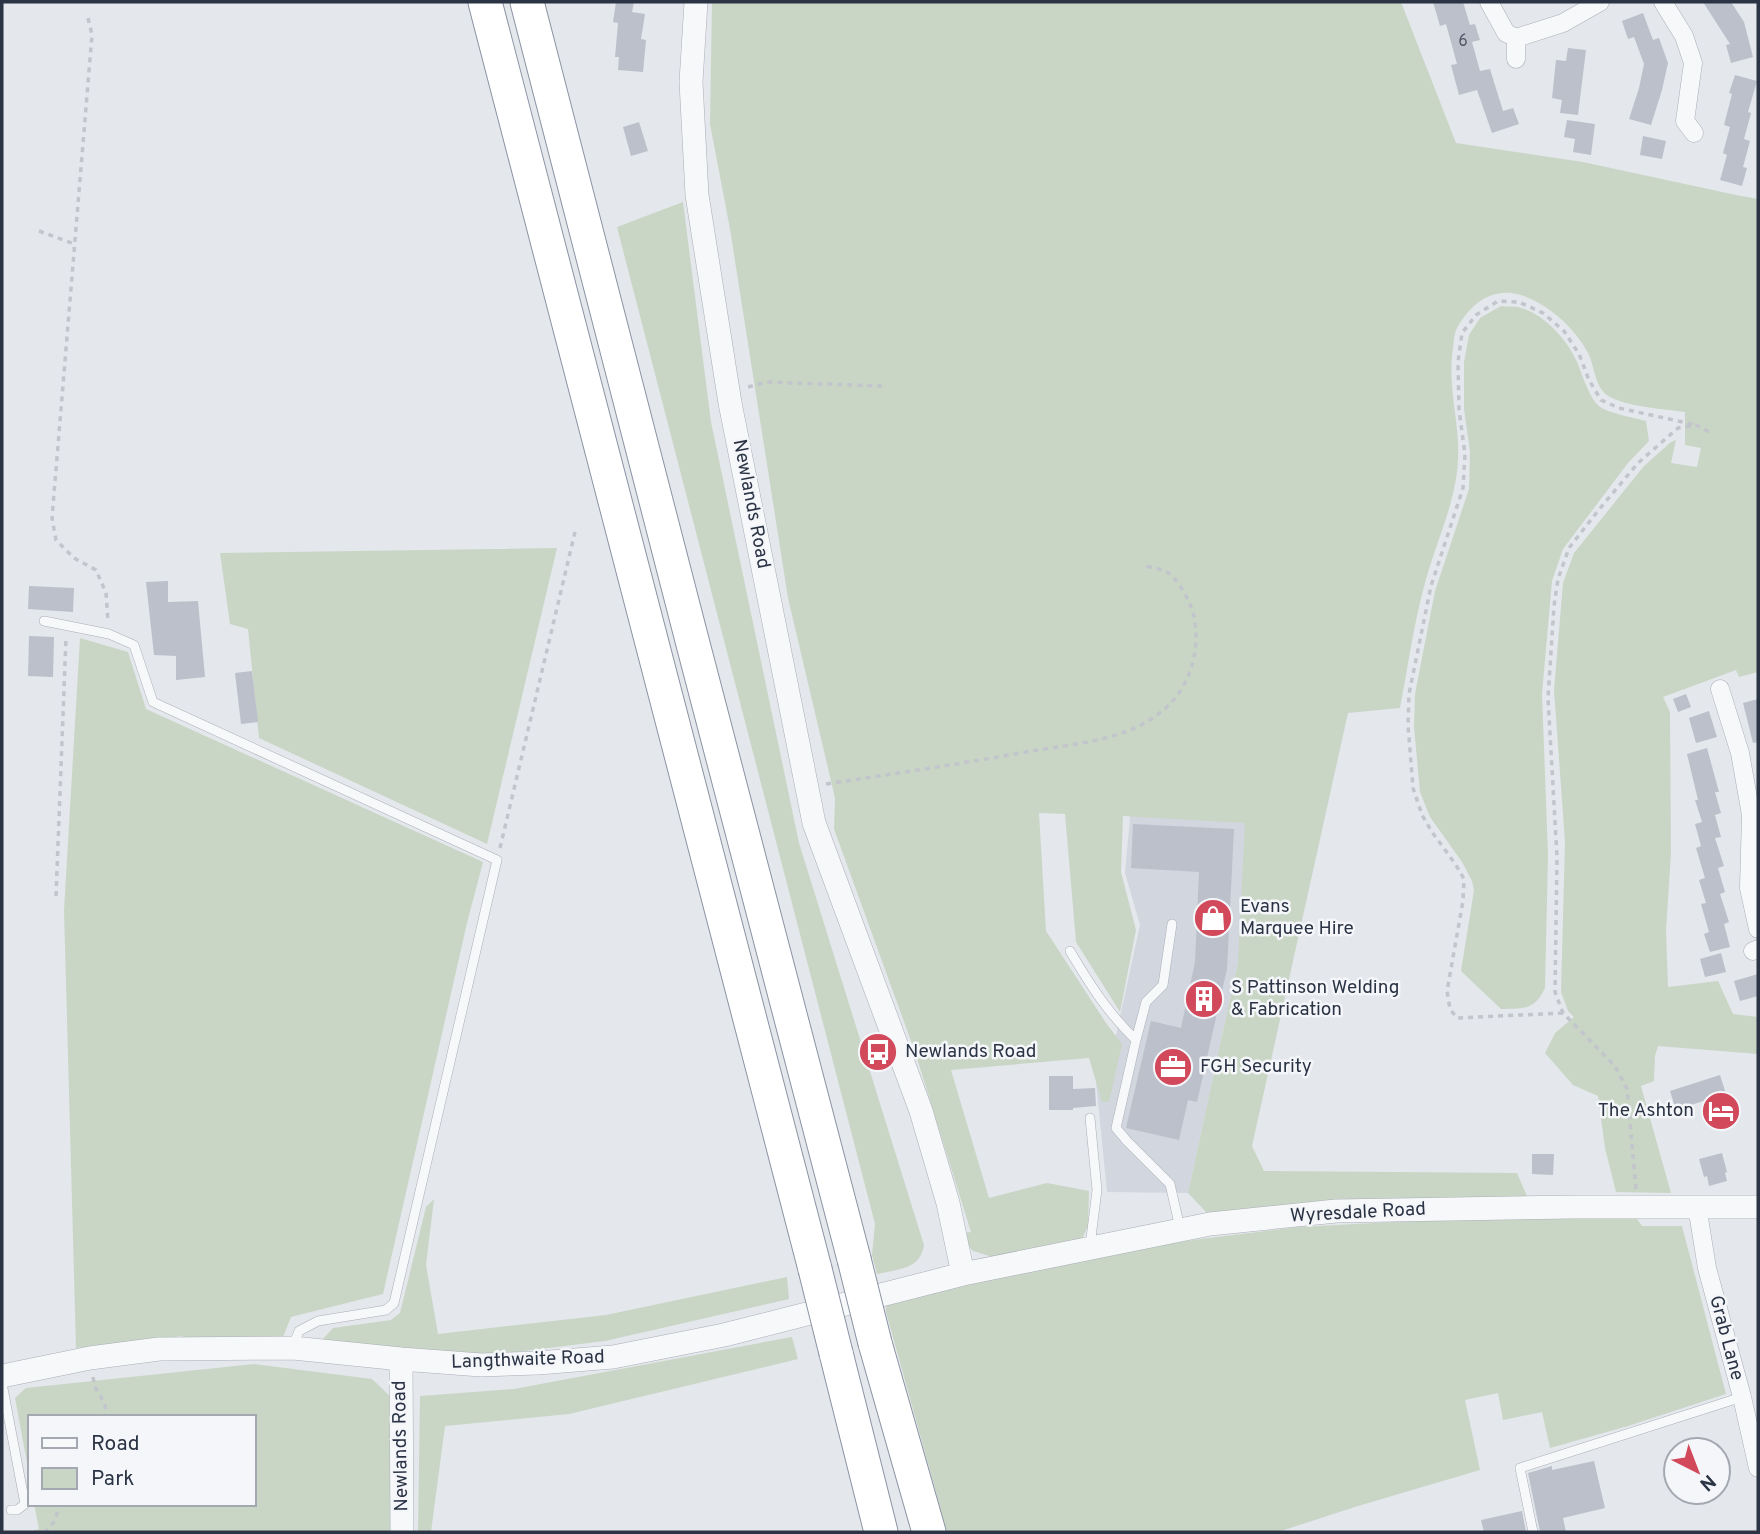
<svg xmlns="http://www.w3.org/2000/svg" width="1760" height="1534" font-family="Overpass,sans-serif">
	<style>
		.built { fill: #d2d6de }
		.green { fill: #c9d6c5 }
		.building { fill: #bbc0ca }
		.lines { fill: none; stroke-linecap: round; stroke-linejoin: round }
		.service-casing { stroke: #a9aeb7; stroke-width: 10 }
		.minor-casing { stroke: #a9aeb7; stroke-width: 19 }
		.tertiary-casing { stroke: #a9aeb7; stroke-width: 24 }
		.motorway-casing { stroke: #8b94a3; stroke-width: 35 }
		.path { stroke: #c2c5cb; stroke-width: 3.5; stroke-dasharray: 5 5; stroke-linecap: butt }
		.service { stroke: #f7f8fa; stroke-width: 9 }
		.minor { stroke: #f7f8fa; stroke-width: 18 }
		.tertiary { stroke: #f7f8fa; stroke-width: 23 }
		.motorway { stroke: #fff; stroke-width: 33 }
		.motorway-bridge-casing { stroke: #8b94a3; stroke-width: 35; stroke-linecap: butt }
		.motorway-bridge { stroke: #fff; stroke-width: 33 }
		.labels { text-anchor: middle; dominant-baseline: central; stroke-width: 5; stroke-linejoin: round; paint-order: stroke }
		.number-label { font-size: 16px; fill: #4f5766 }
		.street-label { font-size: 19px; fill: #2b3445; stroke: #f4f6f9 }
		.poi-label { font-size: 19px; fill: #2b3445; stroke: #f4f6f9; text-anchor: start }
	</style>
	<rect width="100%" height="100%" fill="#e4e7ec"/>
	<path class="built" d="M1282 780 1238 962 1188 1193 1107 1192 1092 1041 1115 1040 1140 925 1125 873 1133 784Z"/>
	<path class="green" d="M712 2H1401L1456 143 1583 162 1736 195 1758 199V672L1739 677 1736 670 1663 697 1670 712 1671 853 1666 931 1668 987 1718 981 1733 1014 1758 1017V1054L1658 1046 1655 1056 1654 1081 1641 1086 1671 1193 1616 1192 1605 1148 1598 1096 1573 1085 1545 1053 1555 1033 1574 1017 1568 1011 1561 992 1565 842 1554 690 1563 583 1574 553 1644 466 1671 442 1676 440 1671 463 1697 467 1701 448 1685 445V412C1664 409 1631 407 1612 398 1594 390 1596 369 1588 353 1576 330 1554 310 1531 299 1499 283 1473 299 1457 328 1454 334 1454 342 1453 349 1447 386 1460 423 1458 460 1456 502 1436 542 1425 583 1414 622 1408 667 1400 708L1348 713 1252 1146 1264 1171 1517 1173 1529 1201 1330 1202 1207 1213 1188 1193 1238 962 1245 823 1123 816 1121 872 1136 930 1120 1012 1076 942 1065 814 1039 813 1046 931 1106 1023 1122 1044 1109 1102H1102L1089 1058 951 1070 989 1198 1047 1183 1089 1191 1088 1226 1081 1241 996 1258 973 1251 966 1243 964 1233 971 1232 915 1052 834 829 835 798 788 598 730 229 710 124Z
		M683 202 711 422 799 843 924 1245C920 1270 898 1269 877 1274L872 1255 875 1224 617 227Z
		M1501 306C1506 307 1513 306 1518 307 1543 313 1567 339 1577 362 1582 373 1589 398 1599 406 1607 413 1635 418 1646 421L1649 441 1628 463 1563 549 1552 581 1542 694 1548 855 1545 988C1534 1011 1524 1008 1501 1009L1461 971 1474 890 1472 881 1462 862 1430 817 1420 792 1414 727 1415 694 1435 591 1469 489 1470 451 1464 409V362L1469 335 1480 318Z
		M557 548 487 844 259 738 248 629 230 624 220 553Z
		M80 638 128 652 146 709 483 862 467 923 383 1294 291 1317 283 1337 189 1340 182 1336 76 1348 64 910Z
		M434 1199 426 1265 438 1334 606 1315 787 1277 789 1299 605 1341 499 1354 412 1356 321 1341 333 1328 391 1320 400 1313 426 1207Z
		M1508 1216H1635L1642 1226H1682L1726 1394 1628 1426 1550 1448 1542 1412 1503 1420 1498 1393 1465 1400 1480 1470 1358 1506 1278 1532H947L886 1312V1304L1106 1253 1200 1239 1298 1227Z
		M792 1337 798 1359 569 1414 445 1426 431 1532H418L420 1396 514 1389Z
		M254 1364 372 1379 393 1399V1532H30L39 1529 34 1504H254V1417H30V1479L15 1398 26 1388Z"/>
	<path class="building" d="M616 2H634L632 12 645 14 641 39 646 40 643 72 618 70 619 57H615L618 23 613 22Z
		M1433 2H1463L1470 25 1475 24 1480 40 1472 42 1480 71 1490 69 1503 111 1513 108 1519 124 1492 133 1477 90 1459 95 1451 65 1457 64 1446 24 1440 26Z
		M1703 2H1731L1744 22 1753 57 1731 63 1726 45 1730 44Z
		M1643 13 1653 40 1659 38 1668 63 1662 90 1651 125 1629 119 1639 88 1644 64 1634 37 1628 39 1622 21Z
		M1568 48 1586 50 1578 115 1560 113 1562 100 1552 98 1556 60 1566 61Z
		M1735 75 1757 81 1748 112 1751 113 1744 139 1750 141 1743 167 1747 168 1742 186 1720 180 1727 155 1723 153 1730 127 1724 125 1732 94 1729 93Z
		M1567 120 1595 124 1591 155 1573 152 1575 139 1564 137Z
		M639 122 648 151 631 156 623 127Z
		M1643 136 1666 141 1662 159 1640 155Z
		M168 581V602L198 601 205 677 176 680V656L154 655 146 582Z
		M29 586 74 588 73 612 28 609Z
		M29 636 54 637 53 677 28 676Z
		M252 671 258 722 241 724 235 673Z
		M1686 694 1691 707 1678 712 1673 699Z
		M1758 699V742L1753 743 1743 703Z
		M1709 711 1717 737 1696 743 1689 718Z
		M1707 748 1719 792H1715L1721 813 1715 815 1721 837 1715 838 1724 866 1718 868 1725 892 1720 894 1729 922 1724 924 1730 947 1710 952 1704 934 1709 932 1701 904 1706 903 1699 880 1705 878 1696 848 1701 846 1695 824 1702 822 1695 800H1698L1687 754Z
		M1133 824 1234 829 1227 969 1197 1102 1188 1100 1179 1140 1126 1128 1151 1021 1181 1028 1195 962 1199 872 1131 868Z
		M1721 953 1726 972 1705 977 1700 959Z
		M1758 974V996L1740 1001 1734 981Z
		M1720 1075 1726 1094 1730 1093 1739 1120 1712 1129 1703 1101 1676 1110 1670 1091Z
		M1049 1076H1073V1089L1095 1088 1096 1106 1073 1108V1110H1049Z
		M1722 1153 1727 1172 1725 1173 1727 1181 1709 1186 1707 1176 1704 1177 1699 1159Z
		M1532 1154H1554L1553 1175 1532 1174Z
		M1594 1461 1605 1508 1563 1518 1566 1532H1540L1528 1473 1552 1466V1470Z
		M1522 1511 1526 1532H1484L1481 1520Z"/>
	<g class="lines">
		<g class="service-casing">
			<path id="service" d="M44 621 109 634 134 645 153 702 497 860 394 1303 386 1310 318 1321 299 1331 293 1346
				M1070 951C1090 985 1108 1013 1136 1040L1116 1128 1127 1141 1170 1184 1180 1228
				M1136 1040 1146 1002 1163 985 1172 924
				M1090 1246 1097 1190 1090 1118
				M2 1383 25 1504 17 1510H11
				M1533 1532 1520 1468 1742 1397"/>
		</g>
		<g class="minor-casing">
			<path id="minor" d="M1489 2 1506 33 1516 38 1563 23 1600 2
				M1663 2 1684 36 1693 63 1685 121 1694 133
				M1516 59V38
				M1720 689 1740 753 1751 815 1749 888 1758 929
				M1753 951 1758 949
				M1697 1206 1707 1268 1742 1397 1758 1468"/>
		</g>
		<g class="tertiary-casing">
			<path id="tertiary" d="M696 2 691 82 697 195 730 403 814 823 921 1111 948 1203 963 1274
				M401 1359 402 1532
				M2 1376 90 1358 159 1349 293 1348 401 1359 481 1365 538 1363 613 1357 724 1335 963 1274 1210 1224 1336 1211 1572 1207H1758"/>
		</g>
		<g class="motorway-casing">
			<path id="motorway" d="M485 2 815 1269
				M527 2 693 644 854 1259
				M875 1343 929 1532
				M836 1353 881 1532"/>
		</g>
		<path class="path" d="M88 18 92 35 52 518 56 540 74 558 96 570 106 593 108 622
			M39 231 74 244
			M748 387 767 382 882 386
			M826 784C893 774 959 764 1026 752 1070 744 1120 742 1157 715 1189 692 1201 654 1194 617 1192 604 1178 579 1167 572 1162 569 1152 568 1146 566
			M500 848 575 532
			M56 896 66 638
			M1563 1013 1457 1018 1450 1009 1447 991 1463 901 1464 879 1456 865 1432 832 1422 815 1413 788 1408 725 1409 694 1431 586 1463 488 1465 454 1459 410 1458 362 1462 333 1476 315 1498 301 1519 302 1543 313 1564 331 1579 354 1589 380 1601 400 1619 408 1696 425
			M1636 1189 1627 1089 1615 1066 1563 1013 1555 992 1557 857 1548 698 1554 606 1558 579 1569 548 1597 512 1638 463 1678 428 1696 425 1713 434
			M93 1377 95 1387 105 1404 106 1417
			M44 1532C54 1526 57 1516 59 1504"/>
		<use href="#service" class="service"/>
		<use href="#minor" class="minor"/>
		<use href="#tertiary" class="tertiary"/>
		<use href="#motorway" class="motorway"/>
		<g class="motorway-bridge-casing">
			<path id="motorway-bridge" d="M854 1259 875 1343
				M815 1269 836 1353"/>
		</g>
		<use href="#motorway-bridge" class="motorway-bridge"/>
	</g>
	<defs>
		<g id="shop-disc" transform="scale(2.0125)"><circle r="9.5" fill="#d1495b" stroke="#f4f6f9"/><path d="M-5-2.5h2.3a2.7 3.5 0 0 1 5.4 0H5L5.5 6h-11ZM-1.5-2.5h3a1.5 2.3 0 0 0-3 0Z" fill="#fff"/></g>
		<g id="building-disc" transform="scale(2.0125)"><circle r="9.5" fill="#d1495b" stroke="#f4f6f9"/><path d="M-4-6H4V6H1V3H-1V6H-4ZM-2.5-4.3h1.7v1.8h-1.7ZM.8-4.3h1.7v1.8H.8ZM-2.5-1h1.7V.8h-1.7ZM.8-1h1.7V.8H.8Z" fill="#fff"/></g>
		<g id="bus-disc" transform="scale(2.0125)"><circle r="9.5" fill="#d1495b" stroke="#f4f6f9"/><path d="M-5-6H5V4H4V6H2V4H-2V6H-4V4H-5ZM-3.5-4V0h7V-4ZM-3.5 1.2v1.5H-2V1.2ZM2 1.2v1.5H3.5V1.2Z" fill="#fff"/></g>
		<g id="office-disc" transform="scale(2.0125)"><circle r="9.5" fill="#d1495b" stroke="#f4f6f9"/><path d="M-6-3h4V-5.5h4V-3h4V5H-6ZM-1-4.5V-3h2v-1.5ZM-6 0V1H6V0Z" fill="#fff"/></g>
		<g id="hotel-disc" transform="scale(2.0125)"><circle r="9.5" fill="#d1495b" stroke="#f4f6f9"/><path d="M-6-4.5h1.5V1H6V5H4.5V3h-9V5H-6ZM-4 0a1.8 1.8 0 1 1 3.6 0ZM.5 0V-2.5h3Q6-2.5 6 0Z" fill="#fff"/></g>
	</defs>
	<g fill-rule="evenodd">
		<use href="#shop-disc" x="1213" y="918"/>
		<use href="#building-disc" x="1204" y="999"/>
		<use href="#bus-disc" x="878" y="1052"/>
		<use href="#office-disc" x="1173" y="1067"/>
		<use href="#hotel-disc" x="1721" y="1111"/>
	</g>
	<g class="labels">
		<g class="number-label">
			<text x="1463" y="42">6</text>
		</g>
		<g class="street-label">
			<text transform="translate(751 504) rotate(79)">Newlands Road</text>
			<text transform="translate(1358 1213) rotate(-3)">Wyresdale Road</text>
			<text transform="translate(1726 1338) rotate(75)">Grab Lane</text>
			<text transform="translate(528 1360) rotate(-2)">Langthwaite Road</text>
			<text transform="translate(401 1446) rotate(-91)">Newlands Road</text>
		</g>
		<g class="poi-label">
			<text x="1240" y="907">Evans<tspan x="1240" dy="22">Marquee Hire</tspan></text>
			<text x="1231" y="988">S Pattinson Welding<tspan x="1231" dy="22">&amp; Fabrication</tspan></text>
			<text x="905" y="1052">Newlands Road</text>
			<text x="1200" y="1067">FGH Security</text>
			<text x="1694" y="1111" text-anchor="end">The Ashton</text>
		</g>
	</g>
	<rect width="1760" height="1534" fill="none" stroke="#2b3445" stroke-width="7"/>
	<rect x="28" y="1415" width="228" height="91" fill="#f4f6f9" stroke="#a4a8b1" stroke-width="2"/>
	<rect x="42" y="1438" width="35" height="10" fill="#f7f8fa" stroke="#a4a8b1" stroke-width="2"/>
	<text x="91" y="1450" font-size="21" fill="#2b3445">Road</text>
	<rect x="42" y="1468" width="35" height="21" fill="#c9d6c5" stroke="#a4a8b1" stroke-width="2"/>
	<text x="91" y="1485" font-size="21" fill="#2b3445">Park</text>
	<g transform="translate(1697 1471) rotate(138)"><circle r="33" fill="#f4f6f9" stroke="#a4a8b1" stroke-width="2"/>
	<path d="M0-5L12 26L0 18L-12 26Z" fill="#d1495b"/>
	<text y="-10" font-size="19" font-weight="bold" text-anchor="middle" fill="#2b3445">N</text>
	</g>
</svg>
